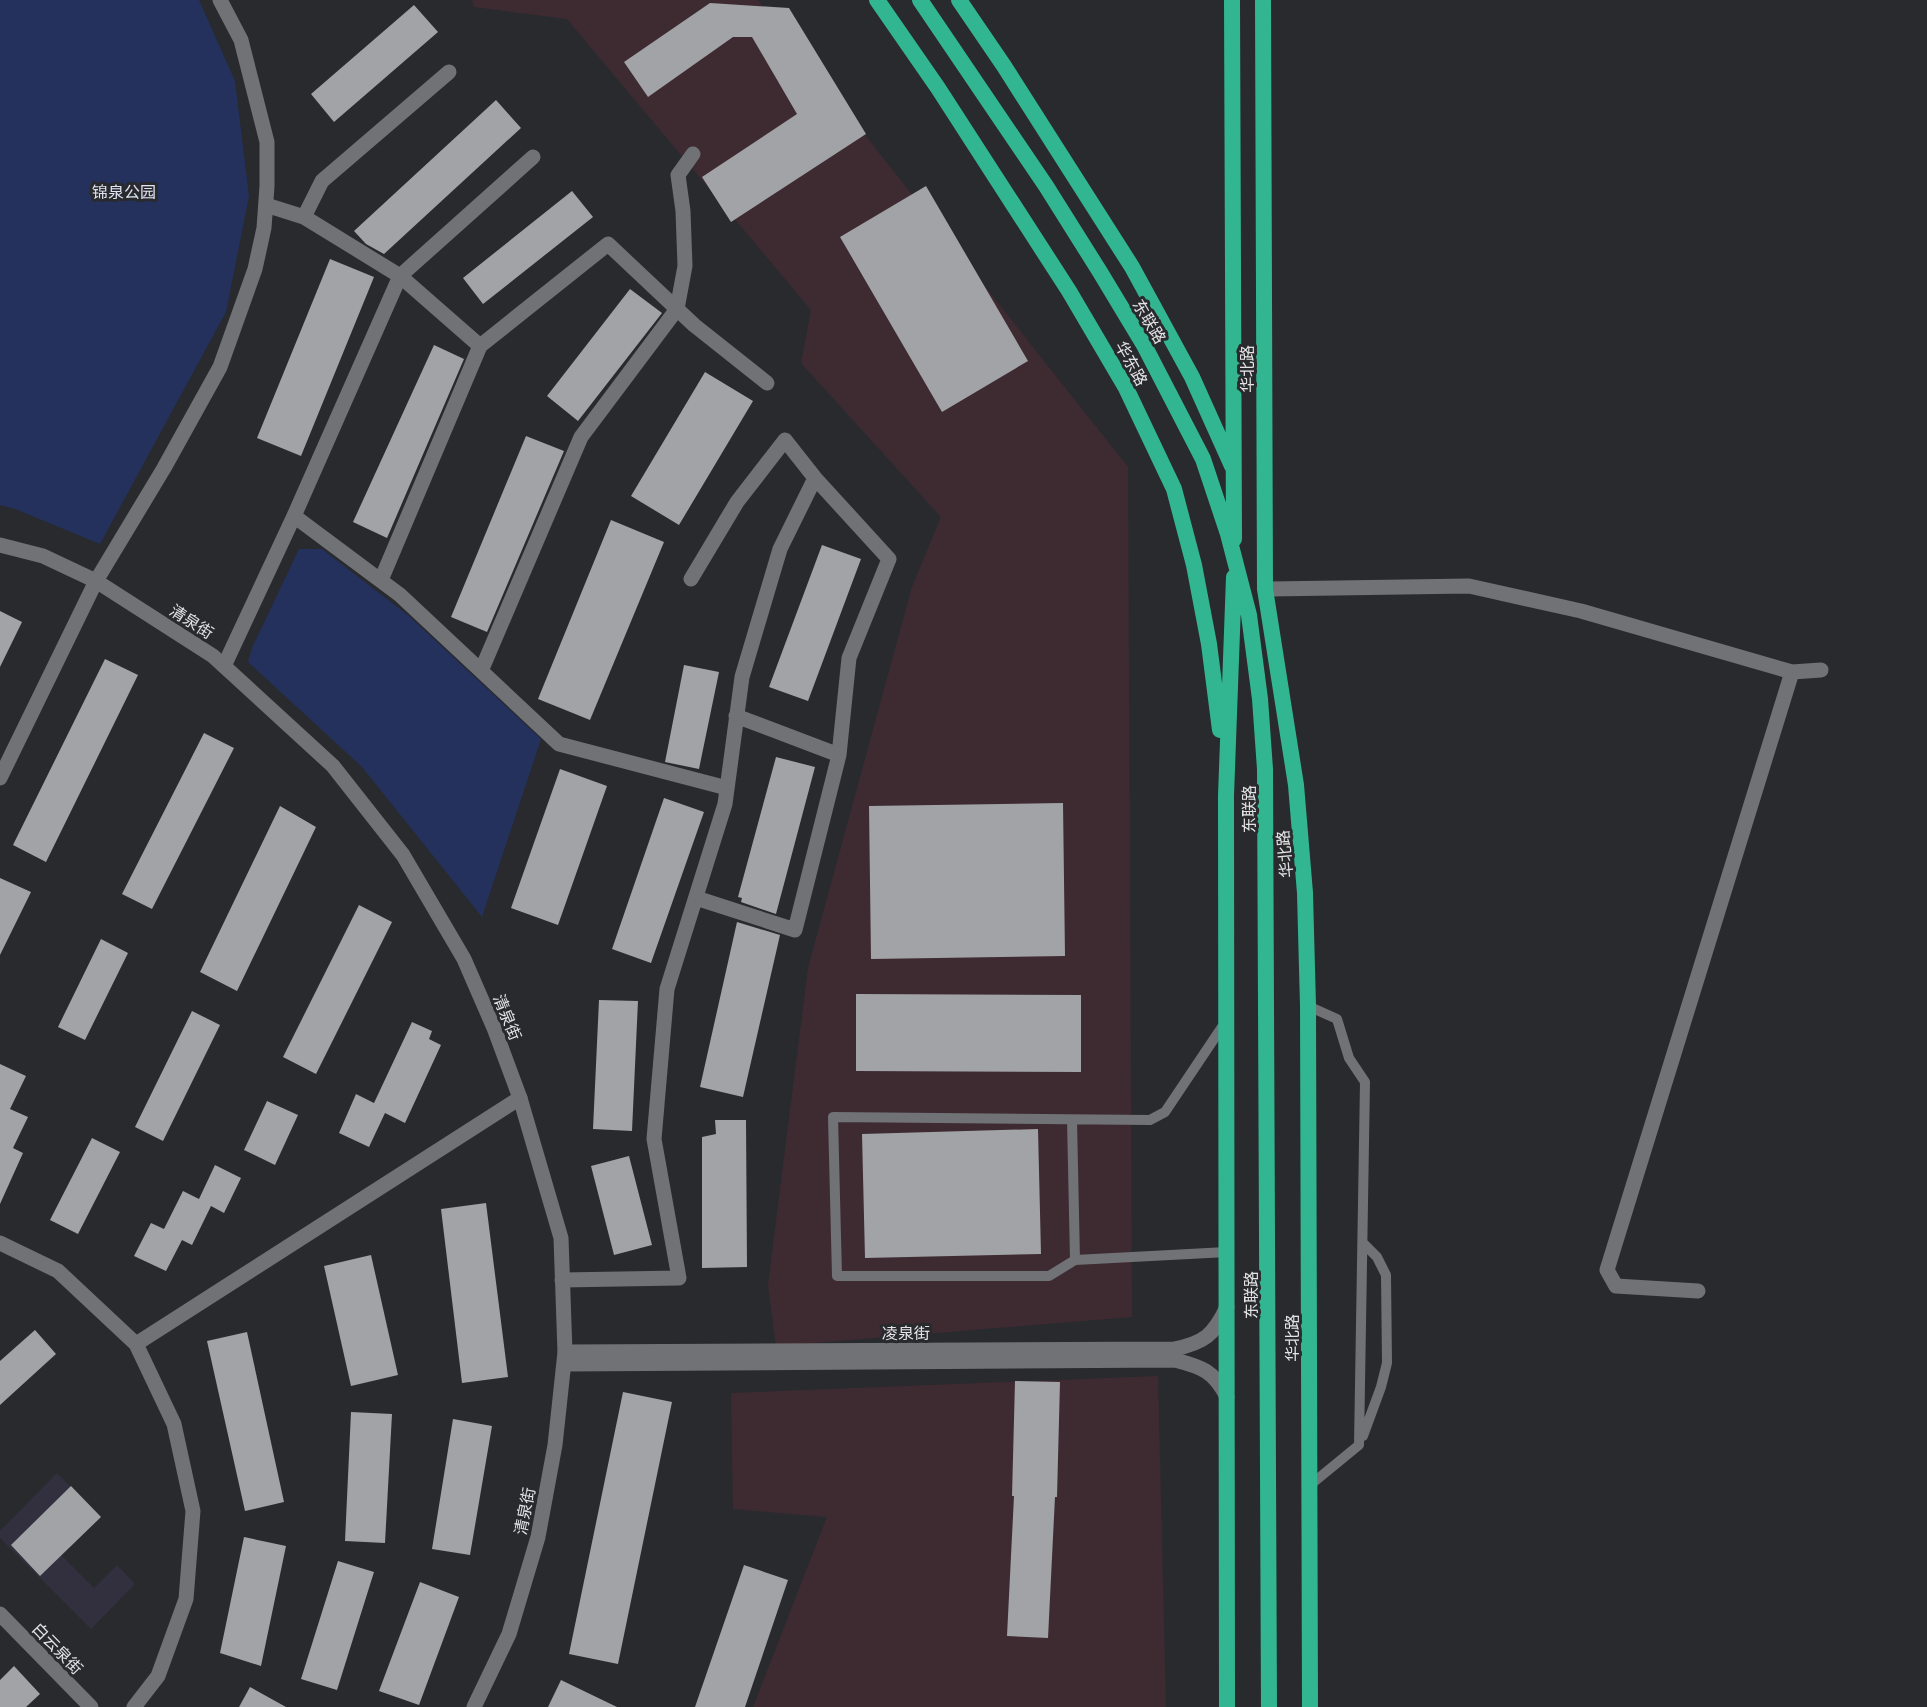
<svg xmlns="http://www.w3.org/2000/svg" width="1927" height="1707" font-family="Barlow,'Noto Sans SC',sans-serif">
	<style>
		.commercial { fill: #322f3f }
		.industrial { fill: #3e2b32 }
		.green { fill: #24315c }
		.building { fill: #a1a3a6 }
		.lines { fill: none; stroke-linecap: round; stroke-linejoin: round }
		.service { stroke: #707275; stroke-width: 10 }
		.minor { stroke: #707275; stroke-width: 15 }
		.tertiary { stroke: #707275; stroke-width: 15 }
		.trunk { stroke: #32b692; stroke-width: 16 }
		.labels { text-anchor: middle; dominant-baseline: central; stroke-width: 6; stroke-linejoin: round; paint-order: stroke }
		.park-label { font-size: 16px; fill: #dee4f4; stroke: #292a2d }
		.street-label { font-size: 16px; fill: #e4e4e6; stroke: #292a2d }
	</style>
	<rect width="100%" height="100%" fill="#292a2d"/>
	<path class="commercial" d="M57 1473 101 1517 61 1555 94 1588 117 1565 135 1584 91 1629 0 1538V1531Z"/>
	<path class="industrial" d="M472 0H758L1128 467 1132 1317 776 1346 768 1285 808 968 912 587 941 517 801 363 811 310 567 19 474 7Z
		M1158 1376 1166 1707H753L827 1517 733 1509 731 1393Z"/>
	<path class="green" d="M0 0H199L235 81 249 196 226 312 100 544 15 509 0 505Z
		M299 549H322L409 616 541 739 482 917 362 767 248 662 252 648Z"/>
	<path class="building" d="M710 3 789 8 866 134 731 222 702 177 797 114 752 37H733L648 97 624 62Z
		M414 5 438 32 334 122 311 94Z
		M496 100 521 128 384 254 366 244 354 231Z
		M926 186 1028 361 942 412 840 237Z
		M572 191 593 217 483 304 463 278Z
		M330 259 374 277 301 456 257 438Z
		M630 289 662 313 578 421 547 396Z
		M434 345 464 359 387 538 353 522Z
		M705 372 753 401 679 525 631 496Z
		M526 436 564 451 487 632 451 617Z
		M611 520 664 542 590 720 538 699Z
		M822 545 861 559 808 701 769 687Z
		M0 611 22 622 0 667Z
		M105 659 138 675 46 862 13 845Z
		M684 665 719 672 699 769 665 762Z
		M204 733 234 748 152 909 122 894Z
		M776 757 815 767 776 914 741 902 742 898 738 897Z
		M560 769 607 786 558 925 511 908Z
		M664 798 704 812 651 963 612 949Z
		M1063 803 1065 956 871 959 869 806Z
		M280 806 316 827 237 991 200 972Z
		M0 878 31 892 0 955Z
		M359 905 392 922 316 1074 283 1057Z
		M737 922 780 935 743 1097 700 1087Z
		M101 939 128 953 85 1040 58 1027Z
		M856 994 1081 995V1072L856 1071Z
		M599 1000 638 1001 632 1131 593 1129Z
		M192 1011 220 1025 163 1141 135 1127Z
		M412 1022 432 1031 429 1039 441 1045 405 1123 385 1113 369 1147 339 1133 356 1094 374 1103Z
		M0 1064 26 1076 10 1109 28 1117 13 1148 23 1153 0 1204Z
		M267 1101 298 1115 275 1165 244 1150Z
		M715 1120H746L747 1267 702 1268V1137L716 1134Z
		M1038 1129 1041 1254 865 1258 862 1134Z
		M92 1138 120 1152 78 1234 50 1220Z
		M629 1156 652 1245 614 1255 591 1166Z
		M215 1165 241 1178 224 1213 211 1206 192 1245 182 1240 166 1271 134 1256 151 1223 164 1229 183 1191 199 1199Z
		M486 1203 508 1377 462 1383 441 1209Z
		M371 1255 398 1375 351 1386 324 1266Z
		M35 1330 56 1354 0 1405V1361Z
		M247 1332 284 1502 245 1511 207 1341Z
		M1015 1381 1060 1382 1057 1497H1055L1048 1638 1007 1636 1014 1496H1012Z
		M623 1392 672 1402 618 1664 569 1654Z
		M351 1412 392 1414 385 1543 345 1541Z
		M453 1419 492 1426 470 1555 432 1549Z
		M71 1486 101 1517 40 1576 11 1545Z
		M244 1537 286 1546 261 1666 220 1653Z
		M338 1561 374 1572 337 1690 301 1679Z
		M744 1565 788 1580 745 1707H695Z
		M420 1582 459 1597 419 1705 379 1691Z
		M14 1666 40 1694 26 1707H0V1680Z
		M561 1680 617 1707H548Z
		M250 1687 286 1707H239Z"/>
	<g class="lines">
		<path class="service" d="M1308 1006 1337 1019 1349 1058 1365 1082 1359 1445 1309 1486
			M1072 1120 1075 1260 1227 1252
			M1075 1260 1049 1276H837L833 1117 1150 1120 1165 1112 1226 1021
			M1363 1436 1381 1387 1387 1363 1386 1275 1377 1257 1363 1243"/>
		<path class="minor" d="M266 205 304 217 400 276 480 346
			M304 217 322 181 449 72
			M294 516 400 595 559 744 727 788
			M691 579 737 502 785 440 815 478 889 559 849 658 839 755 795 930 696 898
			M381 580 480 346 608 244 694 325 767 383
			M1265 589 1469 586 1581 611 1792 672 1821 670
			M224 666 294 516 400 276 533 157
			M481 671 581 437 677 309 685 266 683 211 678 175 693 154
			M736 716 839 755
			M0 778 96 581 164 468 220 367 255 269 264 228 267 186V142L241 40 220 0
			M0 1243 58 1271 136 1344 174 1424 193 1511 186 1599 158 1676 134 1707
			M562 1280 679 1278 654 1139 667 989 725 804 742 677 780 549 815 478
			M1698 1291 1616 1286 1607 1270 1792 672
			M136 1344 520 1098
			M565 1352 1174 1349C1204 1343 1214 1335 1227 1307
			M565 1364 1175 1360C1202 1367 1214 1371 1227 1397
			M0 1614 91 1707"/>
		<path class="tertiary" d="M0 545 43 556 96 581 213 656 333 766 403 855 464 959 494 1028 520 1098 561 1238 565 1352 555 1445 538 1537 509 1634 474 1707"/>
		<path class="trunk" d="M877 0 938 88 1069 291 1126 388 1174 489 1194 565 1209 644 1220 730
			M920 0 1046 186 1100 272 1144 345 1203 459 1228 534 1249 615 1260 699 1265 769 1269 1707
			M959 0 1004 66 1132 267 1192 377 1232 466
			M1232 0 1234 539
			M1263 0 1265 589 1296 785 1305 893 1308 1006 1310 1707
			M1227 1707 1226 796 1234 577"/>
	</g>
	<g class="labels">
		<g class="park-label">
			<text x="124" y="191">锦泉公园</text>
		</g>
		<g class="street-label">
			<text transform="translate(1150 321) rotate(59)">东联路</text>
			<text transform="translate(1132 363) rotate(61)">华东路</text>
			<text transform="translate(1246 369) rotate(-90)">华北路</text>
			<text transform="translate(192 621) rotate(33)">清泉街</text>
			<text transform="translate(1248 809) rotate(-90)">东联路</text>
			<text transform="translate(1284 854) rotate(-95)">华北路</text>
			<text transform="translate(508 1017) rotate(68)">清泉街</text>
			<text transform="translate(1250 1295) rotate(-90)">东联路</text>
			<text x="906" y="1332">凌泉街</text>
			<text transform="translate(1291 1338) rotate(-90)">华北路</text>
			<text transform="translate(524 1511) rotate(-79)">清泉街</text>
			<text transform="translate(58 1648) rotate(46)">白云泉街</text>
		</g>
	</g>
</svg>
